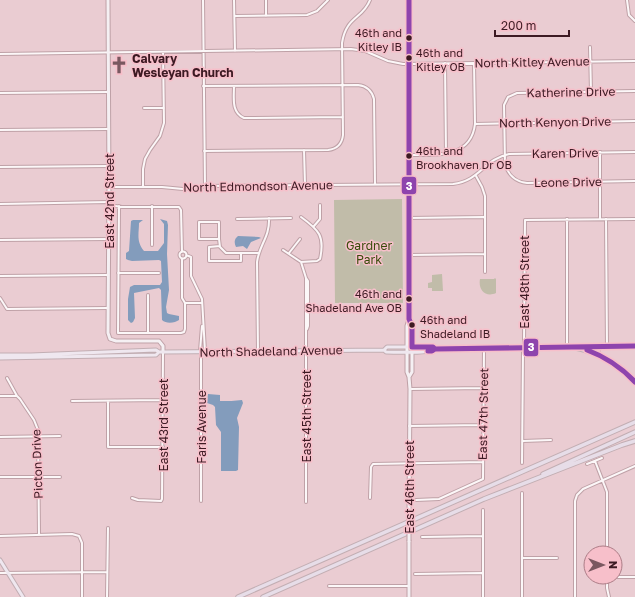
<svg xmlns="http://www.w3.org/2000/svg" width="635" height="597" font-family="'Golos Text',sans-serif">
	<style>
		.green { fill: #c1bca9 }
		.water { fill: #839cbc }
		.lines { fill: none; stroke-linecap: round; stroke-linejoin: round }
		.street-casing { stroke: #bfa1a7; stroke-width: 4 }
		.secondary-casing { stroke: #bfa1a7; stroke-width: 5 }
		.primary-casing { stroke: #c2aeb3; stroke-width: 5 }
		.highway-casing { stroke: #c2aeb3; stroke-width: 5.5 }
		.street { stroke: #fcf7f8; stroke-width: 2 }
		.secondary { stroke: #f5f0f3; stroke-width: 3 }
		.primary { stroke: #efe7ef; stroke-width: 3 }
		.highway { stroke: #e7dde8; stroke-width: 3.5 }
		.secondary-bridge-casing { stroke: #bfa1a7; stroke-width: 5; stroke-linecap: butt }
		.secondary-bridge { stroke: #f5f0f3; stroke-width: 3 }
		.bus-1-casing { stroke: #f7bfca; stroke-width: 8 }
		.bus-1 { stroke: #8e44ad; stroke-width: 5 }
		.bus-dot { fill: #3d1a23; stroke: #f7bfca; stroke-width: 1.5 }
		.labels { text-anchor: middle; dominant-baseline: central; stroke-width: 3; stroke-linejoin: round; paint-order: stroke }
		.bus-label { font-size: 11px; fill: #3d1a23; stroke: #f7bfca; text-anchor: start }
		.poi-label { font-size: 12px; font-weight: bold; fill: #3d1a23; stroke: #f7bfca; text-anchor: start }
		.street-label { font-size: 12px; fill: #3d1a23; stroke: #f7bfca }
		.park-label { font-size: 12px; fill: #384c0b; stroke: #f7bfca }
		.line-badge { stroke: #f7bfca; stroke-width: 1.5 }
		.badge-label { font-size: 11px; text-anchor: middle; font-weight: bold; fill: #fff }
	</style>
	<rect width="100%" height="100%" fill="#eaccd2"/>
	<path class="green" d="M402 199 403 303H335L334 200Z
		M442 274 443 291H432V288H428V283L432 282V275Z
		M495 278 496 279V293C485 298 478 289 480 279H494Z"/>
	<path class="water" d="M160 219 167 221 168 225 167 254 169 290 166 307 167 313 169 314 179 316V320C175 323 166 324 162 320L161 290 159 288 134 293 135 318 133 322 131 323 128 320V299L130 287 134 285H160L162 282 161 261 159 260 132 261 128 260 126 259V253L129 251 131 221 133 220H143L139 223C139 234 136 241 144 251H158L164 243V224Z
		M238 236 259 237 261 238 251 242 247 249 243 246 236 247C234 243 234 239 238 236Z
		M208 394 220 395V401C228 401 235 401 242 400L243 403 237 418 239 427 238 470 236 471H221V432L216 425 215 407 213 405 207 403Z"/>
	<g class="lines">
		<g class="street-casing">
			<path id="street" d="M203 0 205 186
				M234 0 235 51
				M266 0V16
				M627 0 629 15 635 21
				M235 16 307 15 317 11 328 0
				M590 47 591 92
				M0 54 351 49 365 51 388 61 403 64 635 61
				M445 63 446 154
				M203 86 358 85C367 86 372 91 374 99L375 184
				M234 86C234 98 231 112 244 118L343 117
				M635 91 517 93 508 97 504 105 505 164C508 175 516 182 527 183L635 181
				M0 93 109 92
				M144 108H164
				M475 124 635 121
				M0 130 109 129
				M304 150 305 185
				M204 151 328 150C337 149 342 144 343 135L342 43C346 16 363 19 370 0
				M600 152V219
				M408 155C435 155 471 159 475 124L474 63
				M0 167 109 166
				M476 176 482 187 485 196V272
				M109 187H162L183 189 207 186 453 184C480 181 484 159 509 154L635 152
				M143 187V169L145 159 150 150 160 136 164 123 163 52
				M0 204 109 202
				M109 205 122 207H179L181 210 182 252
				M119 206 118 333H181L184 332 185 329V303L182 298V259
				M152 206V245
				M408 218 484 217
				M237 219 291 218
				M567 219V347
				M606 219 607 347
				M199 222H219V239H199Z
				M314 226 320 219V205
				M219 239 220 247 226 253H259
				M0 240 109 239
				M220 246 209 247V261H241V253
				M283 250 301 262 317 261 320 259C325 236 319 230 301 217
				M179.5 255a3.5 3.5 0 1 1 7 0a3.5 3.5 0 1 1-7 0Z
				M289 253 300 239
				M186 255 191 257V276L202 299 205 351
				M409 255 485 254
				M301 262 306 278 308 281V326L307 329
				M118 273H159
				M0 276 108 275
				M148 295V333
				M0 298 7 309 108 308
				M185 303H202
				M200 351 202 326
				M258 351 257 262C259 245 270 237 269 218
				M7 378 17 396 20 399 34 420 38 430 39 535
				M410 389 483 388
				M0 396H17
				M72 401 163 400
				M108 401V447H163
				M409 426 483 425
				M0 437 60 436
				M523 441 551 440
				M595 461 607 492V553
				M522 463 523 351 524 345 525 220 635 219
				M587 464 602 458
				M0 477H60
				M132 498 138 500 161 501 162 499 163 352
				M370 498 371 467 373 464 483 462
				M416 500 439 499 483 479 484 348
				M201 501V352
				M306 502V278
				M0 536 72 534 79 536 82 543V597
				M422 537 483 536
				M522 558H557
				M0 573 107 572
				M415 574 482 573
				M607 577V588L609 597
				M615 577H635
				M329 586H409
				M107 597 108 528
				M483 597V510
				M522 597V493
				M575 597V501L577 495 583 489 635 466"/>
		</g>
		<g class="secondary-casing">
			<path id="secondary" d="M108 0 109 187 108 333 110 339 116 341H159L163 346V352
				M409 0 408 218 409 319 412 326V372L409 377
				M409 514 410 389 409 377 407 372V326L409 319
				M409 597V541"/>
		</g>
		<g class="primary-casing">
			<path id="primary" d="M578 347 635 346
				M384 350 386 352C396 352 429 354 435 349L572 347
				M0 355H31L156 350 159 352
				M0 358 156 355 159 352H163L384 350 387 347H432L435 349
				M0 560 23 597"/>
		</g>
		<g class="highway-casing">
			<path id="highway" d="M571 347C598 352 617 362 635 382
				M598 354V347
				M543 474 635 432
				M238 597 635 422
				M263 597 484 499 622 445 635 441"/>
		</g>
		<use href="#street" class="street"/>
		<use href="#secondary" class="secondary"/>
		<use href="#primary" class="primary"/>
		<use href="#highway" class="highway"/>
		<g class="secondary-bridge-casing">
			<path id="secondary-bridge" d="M409 541V514"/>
		</g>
		<use href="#secondary-bridge" class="secondary-bridge"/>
		<g class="bus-1-casing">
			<path id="bus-1" d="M409 0V319L412 326V347H433L435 349
				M587 350C606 357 621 367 635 382
				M428 351H432L435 349 635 346"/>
		</g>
		<use href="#bus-1" class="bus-1"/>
	</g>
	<defs>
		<g id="church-bare" transform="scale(1.38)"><path d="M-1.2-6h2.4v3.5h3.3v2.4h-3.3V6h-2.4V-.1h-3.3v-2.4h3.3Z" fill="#7a5860" stroke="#f7bfca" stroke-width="2.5" paint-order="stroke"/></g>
	</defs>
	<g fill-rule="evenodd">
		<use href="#church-bare" x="119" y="65"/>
	</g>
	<g class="bus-dot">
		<circle cx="409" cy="38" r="3.5"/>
		<circle cx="409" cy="58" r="3.5"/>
		<circle cx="409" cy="156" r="3.5"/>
		<circle cx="409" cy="299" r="3.5"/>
		<circle cx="412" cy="325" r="3.5"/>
	</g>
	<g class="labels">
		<g class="bus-label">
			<text x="402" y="32" text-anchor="end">46th and<tspan x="402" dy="14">Kitley IB</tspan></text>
			<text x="416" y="52">46th and<tspan x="416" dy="14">Kitley OB</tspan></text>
			<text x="416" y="150">46th and<tspan x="416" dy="14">Brookhaven Dr OB</tspan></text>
			<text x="402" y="293" text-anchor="end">46th and<tspan x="402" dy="14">Shadeland Ave OB</tspan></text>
			<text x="420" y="319">46th and<tspan x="420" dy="14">Shadeland IB</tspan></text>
		</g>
		<g class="poi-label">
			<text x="132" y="58">Calvary<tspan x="132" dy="14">Wesleyan Church</tspan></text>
		</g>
		<g class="street-label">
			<text transform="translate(532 62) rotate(-1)">North Kitley Avenue</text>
			<text transform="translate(571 92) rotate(-1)">Katherine Drive</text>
			<text transform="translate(555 122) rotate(-1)">North Kenyon Drive</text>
			<text transform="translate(565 153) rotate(-1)">Karen Drive</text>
			<text transform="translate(568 182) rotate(-1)">Leone Drive</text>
			<text transform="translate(258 186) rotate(-1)">North Edmondson Avenue</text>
			<text transform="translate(109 201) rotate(-90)">East 42nd Street</text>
			<text transform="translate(524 282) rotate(-90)">East 48th Street</text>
			<text transform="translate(271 351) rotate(-1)">North Shadeland Avenue</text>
			<text transform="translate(483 414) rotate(-89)">East 47th Street</text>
			<text transform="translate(306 416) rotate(-90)">East 45th Street</text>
			<text transform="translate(163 425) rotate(-90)">East 43rd Street</text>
			<text transform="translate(201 427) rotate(-90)">Faris Avenue</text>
			<text transform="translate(37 464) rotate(-92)">Picton Drive</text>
			<text transform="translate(409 487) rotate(-90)">East 46th Street</text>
		</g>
		<g class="park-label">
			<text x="369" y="245">Gardner<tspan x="369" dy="14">Park</tspan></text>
		</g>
	</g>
	<g class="line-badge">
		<rect x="401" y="176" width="16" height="19" rx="4" fill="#8e44ad"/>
		<rect x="523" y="338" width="16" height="19" rx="4" fill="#8e44ad"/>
	</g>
	<g class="badge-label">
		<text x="409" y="190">3</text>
		<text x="531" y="351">3</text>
	</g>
	<g transform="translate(603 565) rotate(90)"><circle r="19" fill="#f7bfca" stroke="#ad7d87"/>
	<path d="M0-3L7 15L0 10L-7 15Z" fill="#7a5860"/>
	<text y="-6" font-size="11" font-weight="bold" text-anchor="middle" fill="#3d1a23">N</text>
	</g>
	<path d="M495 30v6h74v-6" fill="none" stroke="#3d1a23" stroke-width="2"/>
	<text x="501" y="30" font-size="12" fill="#3d1a23" stroke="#f7bfca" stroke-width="3" paint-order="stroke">200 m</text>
</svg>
